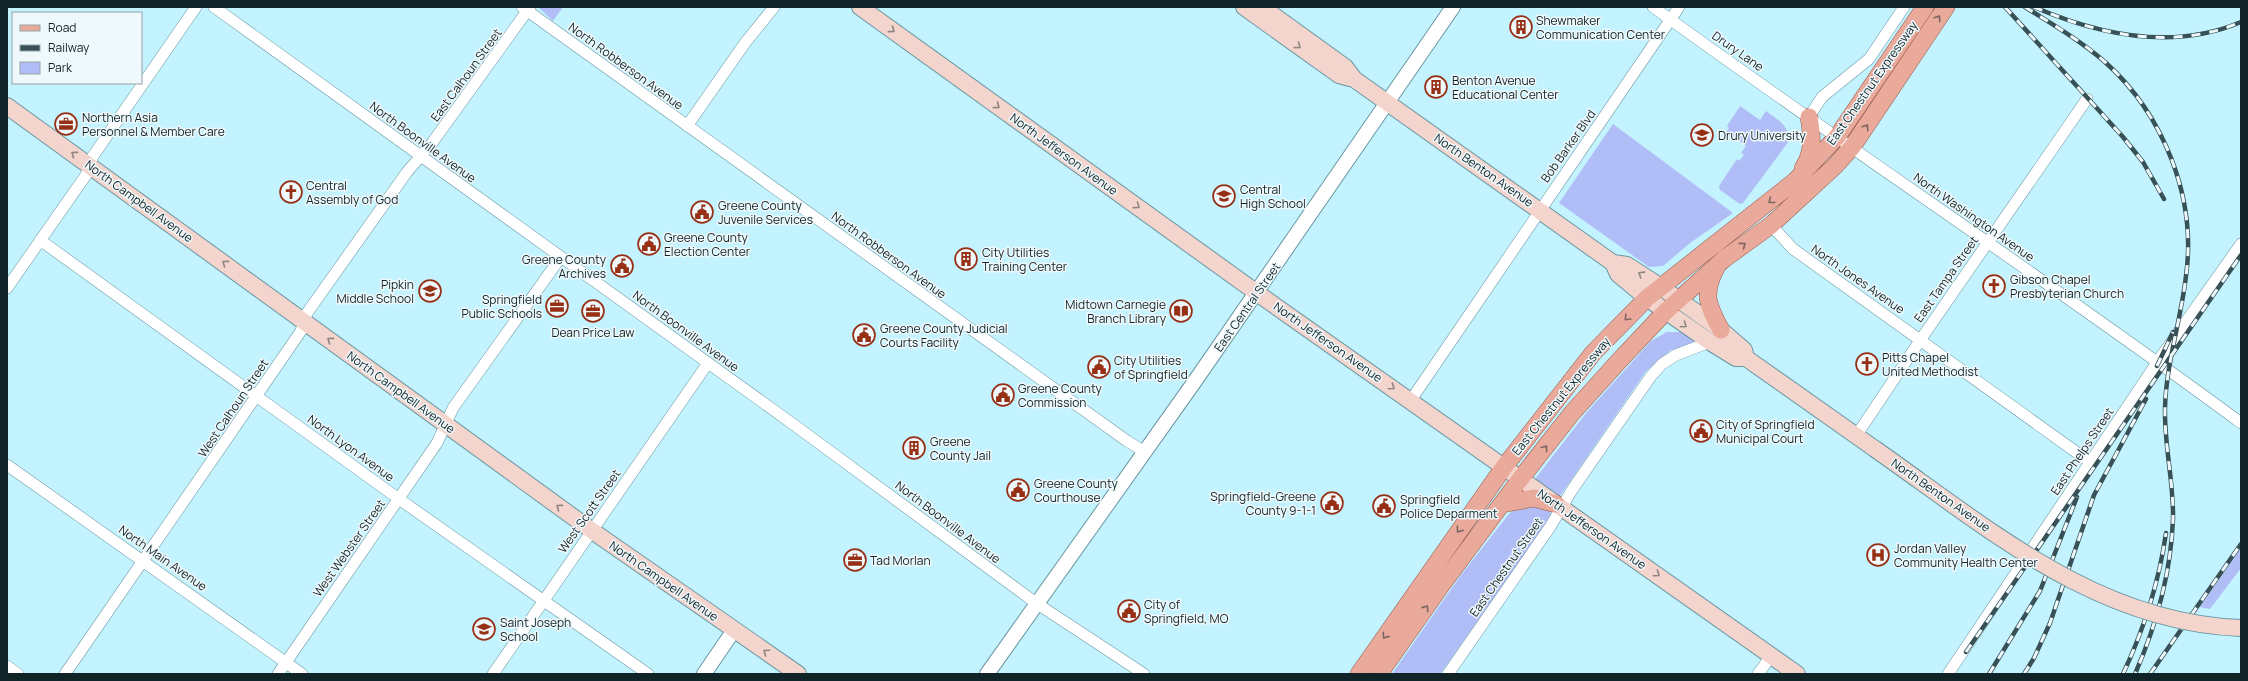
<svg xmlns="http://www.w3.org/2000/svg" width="2248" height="681" font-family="Manrope,sans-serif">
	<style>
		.green { fill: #b0bdf6 }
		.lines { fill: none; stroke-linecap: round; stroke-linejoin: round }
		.minor-casing { stroke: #6996a2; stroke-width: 12 }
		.tertiary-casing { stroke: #6996a2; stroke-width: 16 }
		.secondary-casing { stroke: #6996a2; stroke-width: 18 }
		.primary-casing { stroke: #955647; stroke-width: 18 }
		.minor { stroke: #fff; stroke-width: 11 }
		.tertiary { stroke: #fff; stroke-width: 14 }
		.secondary { stroke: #f4d5cd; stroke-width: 16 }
		.primary { stroke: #eaaa9b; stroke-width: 17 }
		.rail-casing { stroke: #375156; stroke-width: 4.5 }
		.rail { stroke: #eff8fb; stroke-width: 3; stroke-dasharray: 9; stroke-linecap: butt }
		.secondary-bridge-casing { stroke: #6996a2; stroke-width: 18; stroke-linecap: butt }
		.secondary-bridge { stroke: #f4d5cd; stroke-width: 16 }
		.oneway { stroke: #7d6661 }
		.oneway2 { stroke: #8d8582 }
		.labels { text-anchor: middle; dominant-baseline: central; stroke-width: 3; stroke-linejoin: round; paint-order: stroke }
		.poi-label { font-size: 12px; fill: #102327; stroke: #eff8fb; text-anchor: start }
		.street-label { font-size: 12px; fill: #102327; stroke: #eff8fb }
	</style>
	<rect width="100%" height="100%" fill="#c3f3ff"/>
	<path class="green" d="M538 7H563L553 21Z
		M1740 106 1760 120 1766 111C1778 120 1789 125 1789 141L1743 203 1740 204 1720 190 1719 186 1737 159 1739 161 1744 155 1741 153 1746 146 1726 132 1729 128 1727 126Z
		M1613 124 1733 213 1690 243 1663 266 1649 267 1559 203Z
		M1667 332H1681L1697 339 1695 346 1671 350 1646 371 1560 496 1535 479 1587 412 1651 341Z
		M1530 505 1549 510 1552 516 1440 674H1392L1461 575 1509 514 1515 509Z
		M2241 548V568L2210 609 2200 607Z"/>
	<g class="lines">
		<g class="minor-casing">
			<path id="minor" d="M214 7 797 427 1036 603 1144 674
				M522 7 1127 441 1145 452
				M1653 7C1847 148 2048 280 2241 423
				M1809 117 1822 97 1869 59 1904 7
				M687 126 745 43 774 7
				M1771 225 1793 249 2090 462
				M40 240 399 499 648 674
				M7 288 86 175 93 156 196 7
				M1411 400 1679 7
				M1856 436 1921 339 2087 99
				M7 465 302 674
				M7 666 18 674
				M65 674 301 331 307 313 407 172 432 143 530 7
				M278 674 437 443 453 408 561 257
				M493 674 708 363
				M1448 674 1550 527 1572 490 1651 376 1662 364 1676 355 1710 342
				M1758 674 1771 656
				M1948 674 2158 361 2241 244"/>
		</g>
		<g class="tertiary-casing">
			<path id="tertiary" d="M704 674 734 630
				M987 674 1195 381 1453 7"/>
		</g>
		<g class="secondary-casing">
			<path id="secondary" d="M860 7 1257 293 1797 674
				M1244 7 1339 75 1350 78
				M1262 7 1345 67 1354 79 1613 263 1627 265 1661 287 1721 330 1744 350 1746 358
				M7 106 591 530 798 674
				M1613 263 1618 274 1647 298 1710 342 1736 358H1746L1875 449"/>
		</g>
		<g class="primary-casing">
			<path id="primary" d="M1803 168C1814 152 1812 135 1809 117
				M1716 268C1702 294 1708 306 1721 330
				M1502 504 1534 498 1556 504
				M1359 674 1504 467 1593 353 1647 298 1795 181 1837 137 1925 7
				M1379 674 1440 587 1521 478 1572 413 1618 362 1665 312 1724 259 1771 225 1835 166 1852 147 1946 7"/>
		</g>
		<use href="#minor" class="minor"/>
		<use href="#tertiary" class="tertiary"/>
		<use href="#secondary" class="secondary"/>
		<use href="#primary" class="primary"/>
		<g class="rail-casing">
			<path id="rail" d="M2005 7 2123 137 2143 162 2164 199
				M2025 7C2052 24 2081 41 2105 62 2163 114 2197 197 2186 276 2181 320 2166 364 2165 408 2164 445 2174 483 2173 519 2171 572 2156 626 2135 674
				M2034 7C2099 35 2173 51 2241 22
				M2157 366 2173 332
				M1966 652 2241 255
				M1989 674 2040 591 2077 497
				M2024 674 2034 658 2050 623 2094 495 2146 399
				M2123 674C2144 629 2159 582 2166 533
				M2150 674 2241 544"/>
		</g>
		<use href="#rail" class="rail"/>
		<g class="secondary-bridge-casing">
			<path id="secondary-bridge" d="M1875 449C1988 528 2097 623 2241 628"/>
		</g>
		<use href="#secondary-bridge" class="secondary-bridge"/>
	</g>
	<defs><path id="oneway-chevron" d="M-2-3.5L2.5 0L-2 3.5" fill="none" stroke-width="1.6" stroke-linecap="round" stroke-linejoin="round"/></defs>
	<g class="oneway">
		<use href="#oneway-chevron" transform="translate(1938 18) rotate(-56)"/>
		<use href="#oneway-chevron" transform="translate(1866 127) rotate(-56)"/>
		<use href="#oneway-chevron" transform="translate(1771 201) rotate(142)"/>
		<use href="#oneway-chevron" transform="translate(1743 245) rotate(-37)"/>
		<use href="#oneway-chevron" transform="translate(1627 318) rotate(135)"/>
		<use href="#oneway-chevron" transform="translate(1545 448) rotate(-52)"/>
		<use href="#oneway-chevron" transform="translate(1459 530) rotate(125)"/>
		<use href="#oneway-chevron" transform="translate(1426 608) rotate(-55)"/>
		<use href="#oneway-chevron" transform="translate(1385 636) rotate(125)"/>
	</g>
	<g class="oneway2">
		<use href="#oneway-chevron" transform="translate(892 30) rotate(36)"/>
		<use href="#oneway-chevron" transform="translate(1298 46) rotate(36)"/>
		<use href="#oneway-chevron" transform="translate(997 106) rotate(36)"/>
		<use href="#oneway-chevron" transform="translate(74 154) rotate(-144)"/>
		<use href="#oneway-chevron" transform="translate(1137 206) rotate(36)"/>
		<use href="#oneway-chevron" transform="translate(225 263) rotate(-144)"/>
		<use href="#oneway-chevron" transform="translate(1641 274) rotate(-148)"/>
		<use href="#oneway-chevron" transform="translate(1684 325) rotate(35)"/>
		<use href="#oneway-chevron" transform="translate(330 340) rotate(-144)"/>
		<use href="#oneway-chevron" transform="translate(1392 387) rotate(35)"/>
		<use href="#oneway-chevron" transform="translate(559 507) rotate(-144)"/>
		<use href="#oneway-chevron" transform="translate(1657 574) rotate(35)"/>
		<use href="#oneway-chevron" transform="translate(766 652) rotate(-145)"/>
	</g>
	<defs>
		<g id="building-ring" transform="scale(1.15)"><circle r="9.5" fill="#eff8fb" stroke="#972f15" stroke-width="1.5"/><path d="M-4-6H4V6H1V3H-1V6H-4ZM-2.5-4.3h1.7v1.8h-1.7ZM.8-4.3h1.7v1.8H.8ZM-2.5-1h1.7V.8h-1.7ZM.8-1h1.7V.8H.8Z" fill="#972f15"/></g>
		<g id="office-ring" transform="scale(1.15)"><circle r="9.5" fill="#eff8fb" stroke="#972f15" stroke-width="1.5"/><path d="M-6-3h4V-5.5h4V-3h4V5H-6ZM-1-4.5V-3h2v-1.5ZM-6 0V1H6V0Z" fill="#972f15"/></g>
		<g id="university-ring" transform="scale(1.15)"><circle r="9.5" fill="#eff8fb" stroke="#972f15" stroke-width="1.5"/><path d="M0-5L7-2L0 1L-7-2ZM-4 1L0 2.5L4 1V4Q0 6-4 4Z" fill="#972f15"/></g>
		<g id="church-ring" transform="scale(1.15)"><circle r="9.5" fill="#eff8fb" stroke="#972f15" stroke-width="1.5"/><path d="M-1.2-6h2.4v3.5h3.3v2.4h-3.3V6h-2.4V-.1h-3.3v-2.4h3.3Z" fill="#972f15"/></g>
		<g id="school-ring" transform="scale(1.15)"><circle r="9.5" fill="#eff8fb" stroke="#972f15" stroke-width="1.5"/><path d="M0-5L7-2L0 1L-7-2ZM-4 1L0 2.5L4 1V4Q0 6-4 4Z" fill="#972f15"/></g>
		<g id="civic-ring" transform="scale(1.15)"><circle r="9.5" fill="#eff8fb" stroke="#972f15" stroke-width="1.5"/><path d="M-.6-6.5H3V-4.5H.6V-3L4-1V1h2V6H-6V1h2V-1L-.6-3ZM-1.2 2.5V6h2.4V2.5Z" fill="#972f15"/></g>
		<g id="library-ring" transform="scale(1.15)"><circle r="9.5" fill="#eff8fb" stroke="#972f15" stroke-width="1.5"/><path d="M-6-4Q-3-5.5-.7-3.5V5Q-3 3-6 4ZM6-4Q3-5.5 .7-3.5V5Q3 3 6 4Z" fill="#972f15"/></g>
		<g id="hospital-ring" transform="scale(1.15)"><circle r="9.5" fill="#eff8fb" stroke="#972f15" stroke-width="1.5"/><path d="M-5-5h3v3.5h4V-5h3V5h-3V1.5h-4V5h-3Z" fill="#972f15"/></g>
	</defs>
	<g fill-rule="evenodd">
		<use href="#building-ring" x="1521" y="27"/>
		<use href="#building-ring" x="1436" y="87"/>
		<use href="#office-ring" x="66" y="124"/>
		<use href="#university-ring" x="1702" y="135"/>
		<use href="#church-ring" x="291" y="192"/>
		<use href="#school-ring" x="1224" y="196"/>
		<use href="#civic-ring" x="702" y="212"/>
		<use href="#civic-ring" x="649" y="244"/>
		<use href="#building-ring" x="966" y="259"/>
		<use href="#civic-ring" x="622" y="266"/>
		<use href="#church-ring" x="1994" y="286"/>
		<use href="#school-ring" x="430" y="291"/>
		<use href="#office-ring" x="557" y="306"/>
		<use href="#office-ring" x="593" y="311"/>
		<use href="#library-ring" x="1181" y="311"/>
		<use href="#civic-ring" x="864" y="335"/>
		<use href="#church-ring" x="1867" y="364"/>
		<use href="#civic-ring" x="1099" y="367"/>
		<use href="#civic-ring" x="1003" y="395"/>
		<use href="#civic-ring" x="1701" y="431"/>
		<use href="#building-ring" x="914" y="448"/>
		<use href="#civic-ring" x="1018" y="490"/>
		<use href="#civic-ring" x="1332" y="503"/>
		<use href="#civic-ring" x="1384" y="506"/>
		<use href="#hospital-ring" x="1878" y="555"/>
		<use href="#office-ring" x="855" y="560"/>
		<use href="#civic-ring" x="1129" y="611"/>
		<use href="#school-ring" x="484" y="629"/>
	</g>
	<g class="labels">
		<g class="poi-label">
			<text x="1536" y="20">Shewmaker<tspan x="1536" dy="14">Communication Center</tspan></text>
			<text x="1452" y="80">Benton Avenue<tspan x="1452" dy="14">Educational Center</tspan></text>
			<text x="82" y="117">Northern Asia<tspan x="82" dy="14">Personnel &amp; Member Care</tspan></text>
			<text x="1718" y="135">Drury University</text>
			<text x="306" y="185">Central<tspan x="306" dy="14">Assembly of God</tspan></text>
			<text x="1240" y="189">Central<tspan x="1240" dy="14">High School</tspan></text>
			<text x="718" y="205">Greene County<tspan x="718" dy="14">Juvenile Services</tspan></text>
			<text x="664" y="237">Greene County<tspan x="664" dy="14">Election Center</tspan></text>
			<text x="982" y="252">City Utilities<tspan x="982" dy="14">Training Center</tspan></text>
			<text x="606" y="259" text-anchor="end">Greene County<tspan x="606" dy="14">Archives</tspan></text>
			<text x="2010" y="279">Gibson Chapel<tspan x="2010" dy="14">Presbyterian Church</tspan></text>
			<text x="414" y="284" text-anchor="end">Pipkin<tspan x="414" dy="14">Middle School</tspan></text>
			<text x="542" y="299" text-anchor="end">Springfield<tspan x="542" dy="14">Public Schools</tspan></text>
			<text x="1166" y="304" text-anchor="end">Midtown Carnegie<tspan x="1166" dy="14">Branch Library</tspan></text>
			<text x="880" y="328">Greene County Judicial<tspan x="880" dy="14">Courts Facility</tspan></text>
			<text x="593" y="332" text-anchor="middle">Dean Price Law</text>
			<text x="1882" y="357">Pitts Chapel<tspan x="1882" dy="14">United Methodist</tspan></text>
			<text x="1114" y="360">City Utilities<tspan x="1114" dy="14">of Springfield</tspan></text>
			<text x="1018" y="388">Greene County<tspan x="1018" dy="14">Commission</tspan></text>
			<text x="1716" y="424">City of Springfield<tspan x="1716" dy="14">Municipal Court</tspan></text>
			<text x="930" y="441">Greene<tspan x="930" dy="14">County Jail</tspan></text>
			<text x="1034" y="483">Greene County<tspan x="1034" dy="14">Courthouse</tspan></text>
			<text x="1316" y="496" text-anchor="end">Springfield-Greene<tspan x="1316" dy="14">County 9-1-1</tspan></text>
			<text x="1400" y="499">Springfield<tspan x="1400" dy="14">Police Deparment</tspan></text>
			<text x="1894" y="548">Jordan Valley<tspan x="1894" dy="14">Community Health Center</tspan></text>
			<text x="870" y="560">Tad Morlan</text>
			<text x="1144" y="604">City of<tspan x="1144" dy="14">Springfield, MO</tspan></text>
			<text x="500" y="622">Saint Joseph<tspan x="500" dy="14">School</tspan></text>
		</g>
		<g class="street-label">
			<text transform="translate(1738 51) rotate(35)">Drury Lane</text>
			<text transform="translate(626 66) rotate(36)">North Robberson Avenue</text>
			<text transform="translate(466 75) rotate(-54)">East Calhoun Street</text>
			<text transform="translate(1872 83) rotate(-55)">East Chestnut Expressway</text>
			<text transform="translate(423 142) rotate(36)">North Boonville Avenue</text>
			<text transform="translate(1568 146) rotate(-55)">Bob Barker Blvd</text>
			<text transform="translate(1064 154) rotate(36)">North Jefferson Avenue</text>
			<text transform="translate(1484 170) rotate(35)">North Benton Avenue</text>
			<text transform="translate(139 201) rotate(36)">North Campbell Avenue</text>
			<text transform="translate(1974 217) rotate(35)">North Washington Avenue</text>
			<text transform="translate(889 255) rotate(36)">North Robberson Avenue</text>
			<text transform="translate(1858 279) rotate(35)">North Jones Avenue</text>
			<text transform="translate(1946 279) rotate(-55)">East Tampa Street</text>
			<text transform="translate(1247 307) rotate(-55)">East Central Street</text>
			<text transform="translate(686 331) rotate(36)">North Boonville Avenue</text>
			<text transform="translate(1328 342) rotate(35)">North Jefferson Avenue</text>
			<text transform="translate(401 392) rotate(36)">North Campbell Avenue</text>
			<text transform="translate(1561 396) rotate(-51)">East Chestnut Expressway</text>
			<text transform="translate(233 408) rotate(-56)">West Calhoun Street</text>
			<text transform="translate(351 448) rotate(36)">North Lyon Avenue</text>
			<text transform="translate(2082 451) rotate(-56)">East Phelps Street</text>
			<text transform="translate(1941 495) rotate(35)">North Benton Avenue</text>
			<text transform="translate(589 511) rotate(-55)">West Scott Street</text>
			<text transform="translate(948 522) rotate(37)">North Boonville Avenue</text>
			<text transform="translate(1592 529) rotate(35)">North Jefferson Avenue</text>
			<text transform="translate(349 548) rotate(-55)">West Webster Street</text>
			<text transform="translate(163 558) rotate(35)">North Main Avenue</text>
			<text transform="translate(1506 567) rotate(-55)">East Chestnut Street</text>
			<text transform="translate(664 581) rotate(35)">North Campbell Avenue</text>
		</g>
	</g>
	<rect width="2248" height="681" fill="none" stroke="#102327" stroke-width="16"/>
	<rect x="12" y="12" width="130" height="72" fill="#eff8fb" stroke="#96a3a6"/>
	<rect x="20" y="25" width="20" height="6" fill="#eaaa9b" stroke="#96a3a6"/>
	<text x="48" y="32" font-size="12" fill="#102327">Road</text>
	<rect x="20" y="45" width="20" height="6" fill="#375156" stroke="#96a3a6"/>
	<text x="48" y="52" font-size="12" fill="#102327">Railway</text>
	<rect x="20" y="62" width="20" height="12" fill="#b0bdf6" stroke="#96a3a6"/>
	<text x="48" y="72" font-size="12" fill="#102327">Park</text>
</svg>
